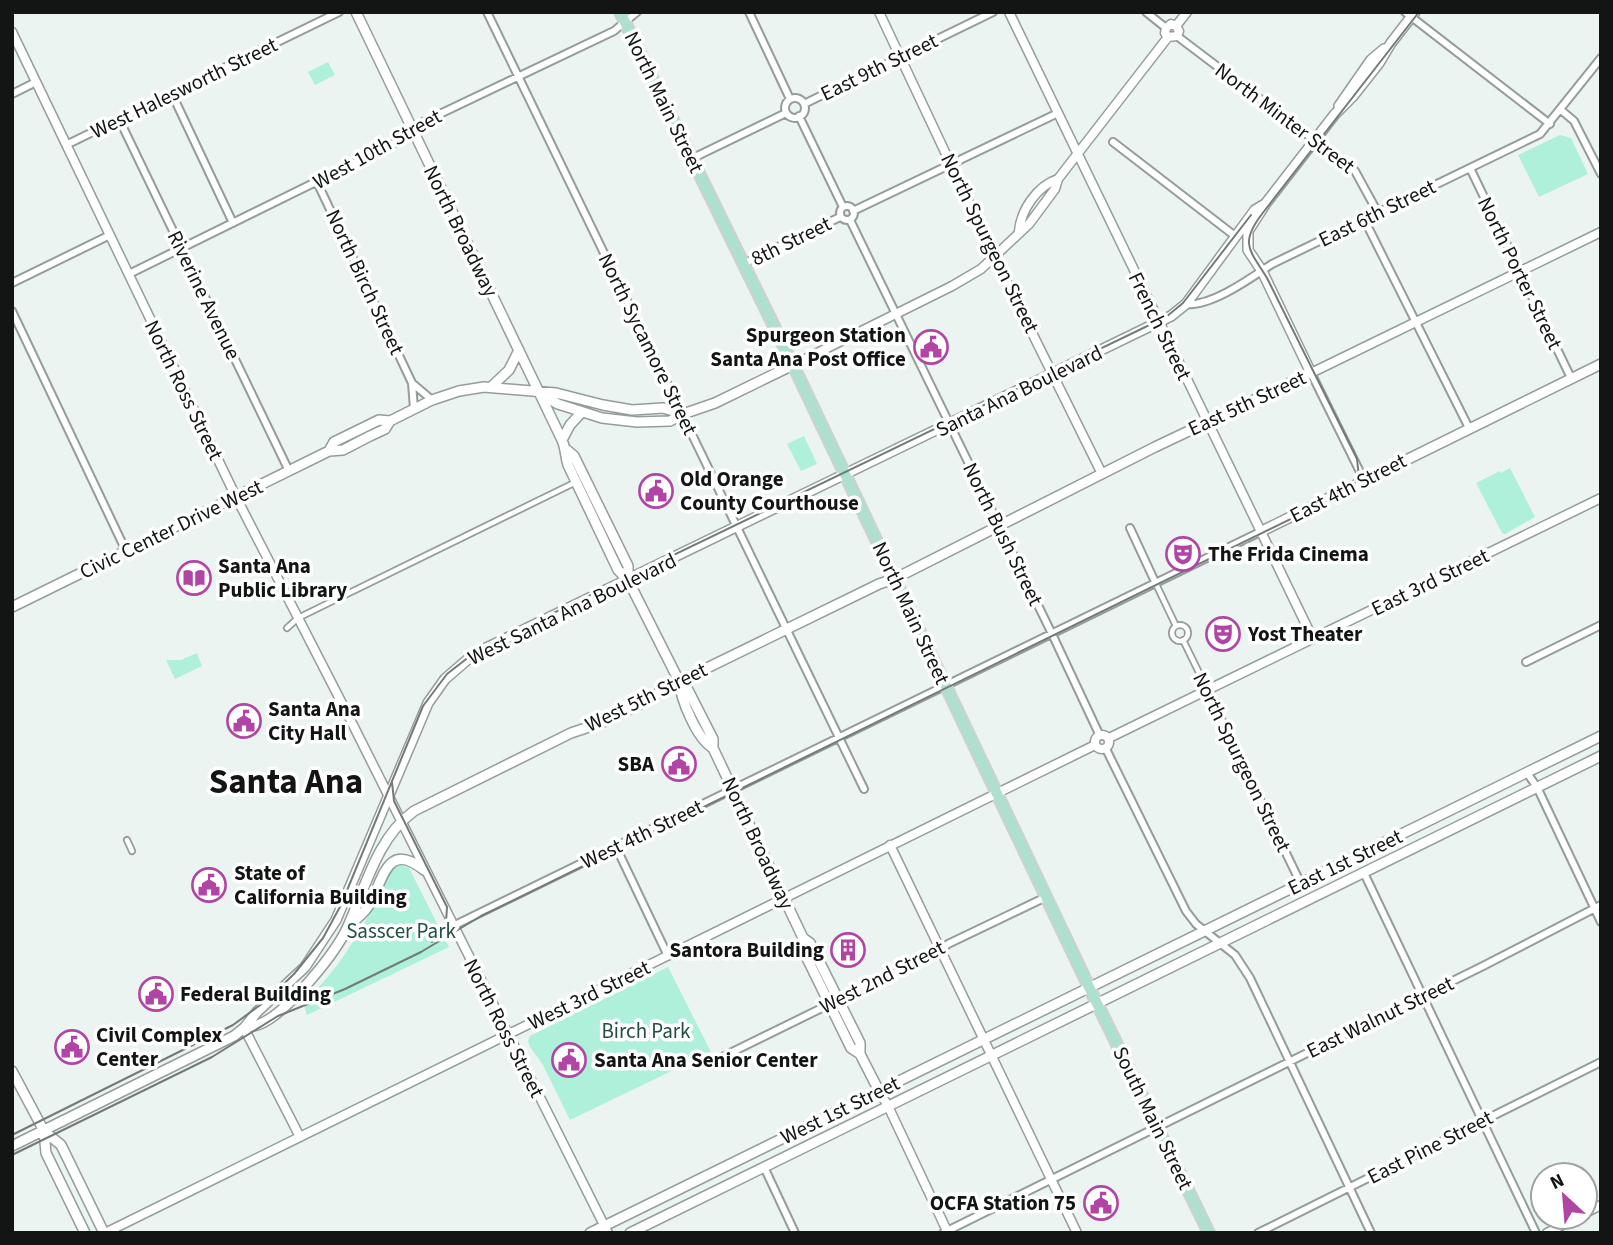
<svg xmlns="http://www.w3.org/2000/svg" width="1613" height="1245" font-family="'Source Sans 3',sans-serif">
	<style>
		.green { fill: #aef0d9 }
		.lines { fill: none; stroke-linecap: round; stroke-linejoin: round }
		.pedestrian-casing { stroke: #959d9a; stroke-width: 8 }
		.minor-casing { stroke: #959d9a; stroke-width: 10 }
		.tertiary-casing { stroke: #959d9a; stroke-width: 11 }
		.secondary-casing { stroke: #959d9a; stroke-width: 12 }
		.primary-casing { stroke: #d0d0d0; stroke-width: 14 }
		.pedestrian { stroke: #fff; stroke-width: 4.5 }
		.minor { stroke: #fff; stroke-width: 6 }
		.tertiary { stroke: #fff; stroke-width: 8 }
		.secondary { stroke: #fff; stroke-width: 9 }
		.primary { stroke: #aee0d0; stroke-width: 10 }
		.tram { stroke: #747a78; stroke-width: 2 }
		.labels { text-anchor: middle; dominant-baseline: central; stroke-width: 7; stroke-linejoin: round; paint-order: stroke }
		.street-label { font-size: 21px; fill: #121514; stroke: #fff }
		.poi-label { font-size: 21px; font-weight: bold; fill: #121514; stroke: #fff; text-anchor: start }
		.park-label { font-size: 21px; fill: #224f41; stroke: #fff }
		.town-label { font-size: 35px; font-weight: bold; fill: #121514; stroke: #fff }
	</style>
	<rect width="100%" height="100%" fill="#ecf4f1"/>
	<path class="green" d="M328 62 335 75 315 85 308 72Z
		M1560 135 1571 138 1588 174 1539 197 1518 155Z
		M804 436 817 464 801 471 787 444Z
		M1510 468 1535 517 1505 534 1502 533 1476 483 1500 471 1501 473Z
		M197 653 202 666 175 679 166 660H181Z
		M400 865 409 868 449 947 307 1015 303 1002C344 966 370 916 392 868Z
		M668 967 711 1052 570 1120 543 1065 530 1047 528 1041 530 1036Z"/>
	<g class="lines">
		<g class="pedestrian-casing">
			<path id="pedestrian" d="M1156 584 1176 626
				M1172 633a8 8 0 1 1 16 0a8 8 0 1 1-16 0Z
				M287 628 298 618 576 482
				M1183 640 1207 689
				M127 840 132 851
				M838 1000 941 950"/>
		</g>
		<g class="minor-casing">
			<path id="minor" d="M487 12 864 789
				M749 12 790 99
				M1146 12 1166 28
				M1405 12 1550 124
				M1177 36 1355 171 1378 213
				M12 94 36 82
				M172 94 233 223
				M785 108a10 10 0 1 1 20 0a10 10 0 1 1-20 0Z
				M804 104 993 12
				M1561 110 1574 121 1601 174
				M799 116 843 207
				M119 119 289 471
				M1113 142 1235 236
				M66 145 339 12
				M691 159 786 113
				M1470 168 1571 378
				M317 182 412 383 414 409
				M840 213a7 7 0 1 1 14 0a7 7 0 1 1-14 0Z
				M853 211 1058 113
				M1364 219 1469 428
				M850 220 1053 636 1100 736
				M743 264 840 217
				M129 274 401 140 423 122 614 31 637 12
				M12 283 110 235
				M1186 304C1211 307 1251 278 1272 264L1540 134 1601 58
				M12 311 126 551
				M1311 373 1364 480
				M412 383 432 400
				M1130 528 1156 584
				M1526 662 1601 625
				M1207 690 1301 884
				M1106 749 1186 911 1196 924 1235 955 1250 978 1371 1233
				M1527 773 1537 787 1601 922
				M616 847 668 956
				M1364 873 1536 1233
				M453 926 1260 532
				M941 950 948 944 1046 897
				M718 1059 830 1004
				M764 1167 795 1233
				M943 1233 1483 966 1601 905
				M1258 1233 1601 1062"/>
		</g>
		<g class="tertiary-casing">
			<path id="tertiary" d="M879 12 995 258 1102 474
				M1009 12 1313 639
				M1176 26 1187 12
				M12 32 236 497 349 717 608 1233
				M1168 37 1165 33 1166 28 1171 24 1176 26
				M1168 37 1177 36 1179 31 1176 26
				M1019 231C1021 210 1037 186 1058 179
				M793 365 952 286 981 269 1029 224 1055 189 1058 179 1168 37
				M1311 373 1601 232
				M1095 742a7 7 0 1 1 14 0a7 7 0 1 1-14 0Z
				M1109 738 1601 498
				M890 845 1077 1233
				M244 1028 300 1137
				M879 1091 888 1106 948 1233
				M1585 1213 1601 1205
				M105 1233 1095 745
				M1547 1233 1578 1217"/>
		</g>
		<g class="secondary-casing">
			<path id="secondary" d="M356 12 562 440C566 449 565 456 568 465L618 570 628 580 679 681C681 700 697 739 713 748
				M1339 106 1371 60 1384 49
				M491 387 509 370 519 350
				M541 394 558 404 602 418 637 422 670 421 683 414 715 403 793 365
				M562 440 570 425 582 412
				M567 450 574 456 628 566V580
				M329 451 334 442 379 420 390 421
				M1260 532 1601 364
				M12 607 329 451 343 450 370 436 385 429 390 421 432 400 459 391 484 387 556 393 603 405 632 410 663 408 683 414
				M679 681 688 690 713 739V748L803 938 810 943 860 1043V1054L879 1091
				M349 925C357 919 364 913 369 905 384 880 386 840 424 870
				M803 938 802 948 851 1048 860 1054
				M244 1028C249 1027 255 1026 260 1024 288 1012 336 953 348 926 366 886 377 838 414 811L571 733 601 723 644 702 666 688 879 584 894 579 1155 447 1311 373 1262 271 1248 250V231L1266 203 1335 114 1353 96 1379 63 1391 43 1415 12
				M12 1071 44 1131 61 1145 104 1233
				M44 1131 46 1153 85 1233
				M12 1146 234 1036 244 1028 257 1012 305 967 336 920 428 703 445 679 474 654 1171 316 1186 304 1255 210 1265 204
				M590 1233 1601 736
				M630 1233 1601 756"/>
		</g>
		<g class="primary-casing">
			<path id="primary" d="M620 12 793 365 1089 987 1209 1233"/>
		</g>
		<use href="#pedestrian" class="pedestrian"/>
		<use href="#minor" class="minor"/>
		<use href="#tertiary" class="tertiary"/>
		<use href="#secondary" class="secondary"/>
		<use href="#primary" class="primary"/>
		<path class="tram" d="M392 782 394 801 447 907 446 922 432 942
			M12 1135 233 1025 267 1000 294 974 323 938 341 905 423 706 447 674 479 649 1166 317 1183 303 1251 215
			M12 1155 212 1057 278 1016 345 989 421 952 481 916 1350 490 1359 477 1357 459 1267 278C1250 250 1239 244 1262 214L1419 12"/>
	</g>
	<defs>
		<g id="civic-ring" transform="scale(1.75)"><circle r="9.5" fill="#fff" stroke="#b145a6" stroke-width="1.5"/><path d="M-.6-6.5H3V-4.5H.6V-3L4-1V1h2V6H-6V1h2V-1L-.6-3ZM-1.2 2.5V6h2.4V2.5Z" fill="#b145a6"/></g>
		<g id="theatre-ring" transform="scale(1.75)"><circle r="9.5" fill="#fff" stroke="#b145a6" stroke-width="1.5"/><path d="M-5-5.5Q0-4 5-5.5V0Q5 5 0 6Q-5 5-5 0ZM-3.3-2.5H-1v1.5H-3.3ZM1-2.5H3.3v1.5H1ZM-2.8 1Q0 5.5 2.8 1Z" fill="#b145a6"/></g>
		<g id="library-ring" transform="scale(1.75)"><circle r="9.5" fill="#fff" stroke="#b145a6" stroke-width="1.5"/><path d="M-6-4Q-3-5.5-.7-3.5V5Q-3 3-6 4ZM6-4Q3-5.5 .7-3.5V5Q3 3 6 4Z" fill="#b145a6"/></g>
		<g id="building-ring" transform="scale(1.75)"><circle r="9.5" fill="#fff" stroke="#b145a6" stroke-width="1.5"/><path d="M-4-6H4V6H1V3H-1V6H-4ZM-2.5-4.3h1.7v1.8h-1.7ZM.8-4.3h1.7v1.8H.8ZM-2.5-1h1.7V.8h-1.7ZM.8-1h1.7V.8H.8Z" fill="#b145a6"/></g>
	</defs>
	<g fill-rule="evenodd">
		<use href="#civic-ring" x="931" y="347"/>
		<use href="#civic-ring" x="656" y="491"/>
		<use href="#theatre-ring" x="1183" y="554"/>
		<use href="#library-ring" x="194" y="578"/>
		<use href="#theatre-ring" x="1223" y="634"/>
		<use href="#civic-ring" x="244" y="721"/>
		<use href="#civic-ring" x="679" y="764"/>
		<use href="#civic-ring" x="209" y="885"/>
		<use href="#building-ring" x="848" y="950"/>
		<use href="#civic-ring" x="156" y="994"/>
		<use href="#civic-ring" x="72" y="1047"/>
		<use href="#civic-ring" x="569" y="1060"/>
		<use href="#civic-ring" x="1101" y="1203"/>
	</g>
	<g class="labels">
		<g class="street-label">
			<text transform="translate(879 67) rotate(-26)">East 9th Street</text>
			<text transform="translate(184 88) rotate(-26)">West Halesworth Street</text>
			<text transform="translate(664 102) rotate(64)">North Main Street</text>
			<text transform="translate(1285 118) rotate(37)">North Minter Street</text>
			<text transform="translate(377 149) rotate(-29)">West 10th Street</text>
			<text transform="translate(1377 213) rotate(-26)">East 6th Street</text>
			<text transform="translate(461 231) rotate(64)">North Broadway</text>
			<text transform="translate(791 241) rotate(-26)">8th Street</text>
			<text transform="translate(990 243) rotate(64)">North Spurgeon Street</text>
			<text transform="translate(1520 273) rotate(64)">North Porter Street</text>
			<text transform="translate(365 282) rotate(65)">North Birch Street</text>
			<text transform="translate(204 295) rotate(64)">Riverine Avenue</text>
			<text transform="translate(1160 326) rotate(64)">French Street</text>
			<text transform="translate(648 344) rotate(64)">North Sycamore Street</text>
			<text transform="translate(184 390) rotate(64)">North Ross Street</text>
			<text transform="translate(1019 391) rotate(-26)">Santa Ana Boulevard</text>
			<text transform="translate(1247 403) rotate(-25)">East 5th Street</text>
			<text transform="translate(1348 488) rotate(-27)">East 4th Street</text>
			<text transform="translate(171 529) rotate(-26)">Civic Center Drive West</text>
			<text transform="translate(1003 534) rotate(64)">North Bush Street</text>
			<text transform="translate(1430 582) rotate(-26)">East 3rd Street</text>
			<text transform="translate(572 609) rotate(-26)">West Santa Ana Boulevard</text>
			<text transform="translate(911 613) rotate(65)">North Main Street</text>
			<text transform="translate(646 697) rotate(-26)">West 5th Street</text>
			<text transform="translate(1242 762) rotate(64)">North Spurgeon Street</text>
			<text transform="translate(642 834) rotate(-26)">West 4th Street</text>
			<text transform="translate(758 843) rotate(65)">North Broadway</text>
			<text transform="translate(1345 862) rotate(-26)">East 1st Street</text>
			<text transform="translate(882 977) rotate(-27)">West 2nd Street</text>
			<text transform="translate(589 995) rotate(-26)">West 3rd Street</text>
			<text transform="translate(1380 1017) rotate(-26)">East Walnut Street</text>
			<text transform="translate(504 1028) rotate(63)">North Ross Street</text>
			<text transform="translate(840 1110) rotate(-26)">West 1st Street</text>
			<text transform="translate(1153 1118) rotate(64)">South Main Street</text>
			<text transform="translate(1430 1147) rotate(-27)">East Pine Street</text>
		</g>
		<g class="poi-label">
			<text x="906" y="335" text-anchor="end">Spurgeon Station<tspan x="906" dy="24">Santa Ana Post Office</tspan></text>
			<text x="680" y="479">Old Orange<tspan x="680" dy="24">County Courthouse</tspan></text>
			<text x="1208" y="554">The Frida Cinema</text>
			<text x="218" y="566">Santa Ana<tspan x="218" dy="24">Public Library</tspan></text>
			<text x="1248" y="634">Yost Theater</text>
			<text x="268" y="709">Santa Ana<tspan x="268" dy="24">City Hall</tspan></text>
			<text x="654" y="764" text-anchor="end">SBA</text>
			<text x="234" y="873">State of<tspan x="234" dy="24">California Building</tspan></text>
			<text x="824" y="950" text-anchor="end">Santora Building</text>
			<text x="180" y="994">Federal Building</text>
			<text x="96" y="1035">Civil Complex<tspan x="96" dy="24">Center</tspan></text>
			<text x="594" y="1060">Santa Ana Senior Center</text>
			<text x="1076" y="1203" text-anchor="end">OCFA Station 75</text>
		</g>
		<g class="park-label">
			<text x="401" y="931">Sasscer Park</text>
			<text x="646" y="1031">Birch Park</text>
		</g>
		<g class="town-label">
			<text x="286" y="782">Santa Ana</text>
		</g>
	</g>
	<rect width="1613" height="1245" fill="none" stroke="#121514" stroke-width="28"/>
	<g transform="translate(1564 1196) rotate(334)"><circle r="33" fill="#ffffff" stroke="#a0a1a1" stroke-width="2"/>
	<path d="M0-5L12 26L0 18L-12 26Z" fill="#b145a6"/>
	<text y="-10" font-size="19" font-weight="bold" text-anchor="middle" fill="#121514">N</text>
	</g>
</svg>
